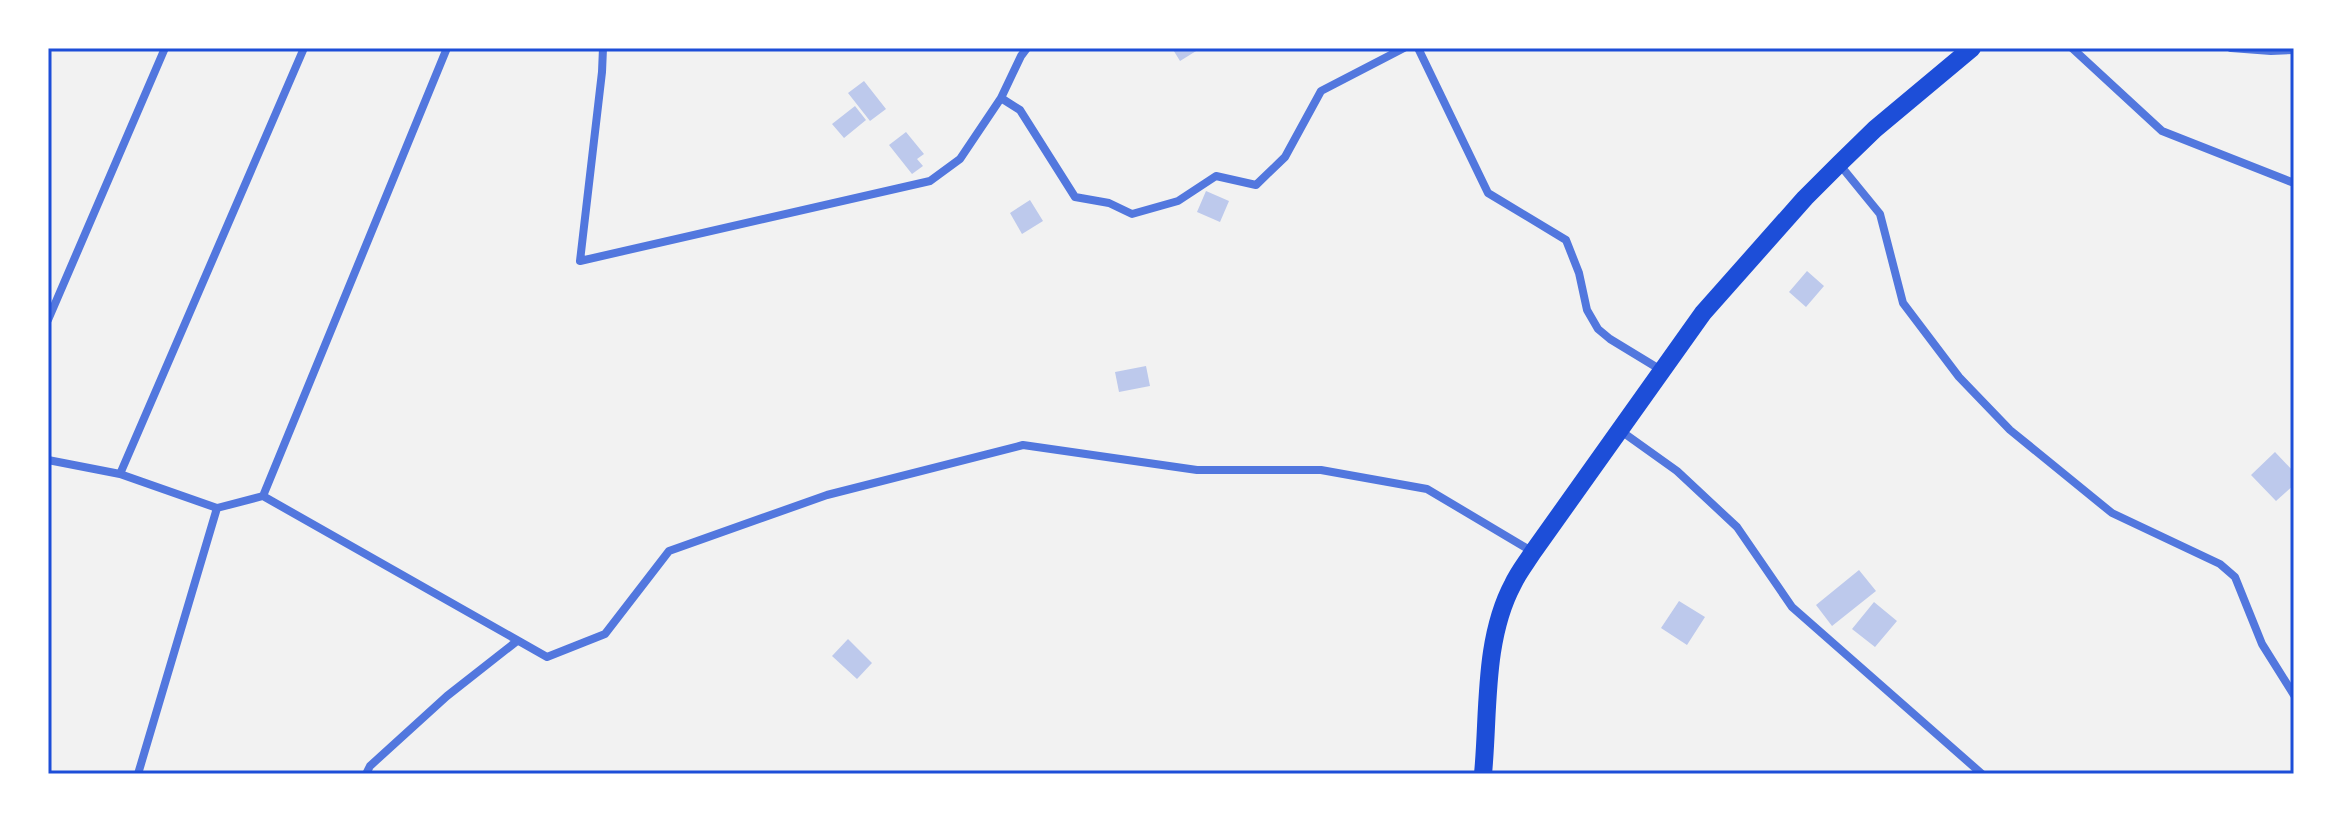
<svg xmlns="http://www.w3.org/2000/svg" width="2342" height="822" font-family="'Times New Roman',serif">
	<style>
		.building { fill: #bdc9ec }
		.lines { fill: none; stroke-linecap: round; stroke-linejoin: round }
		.minor { stroke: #5277de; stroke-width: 8 }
		.trunk { stroke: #1d4ed8; stroke-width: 18 }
		.neatline { fill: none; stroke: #1d4ed8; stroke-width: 3 }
	</style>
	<rect width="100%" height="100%" fill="#f2f2f2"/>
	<path class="building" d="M1172 48H1201L1180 61Z
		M864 81 886 109 870 121 848 93Z
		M855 106 866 120 844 138 832 124Z
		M906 132 924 154 917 159 923 166 912 174 889 145Z
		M1206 191 1229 201 1220 222 1197 212Z
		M1030 200 1043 221 1022 234 1010 213Z
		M1807 271 1824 286 1806 307 1789 292Z
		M1146 366 1150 386 1119 392 1115 372Z
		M2275 452 2294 472V485L2276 501 2251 475Z
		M1859 570 1876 591 1832 626 1816 605Z
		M1679 601 1705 617 1687 645 1661 628Z
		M1874 602 1897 621 1875 647 1852 629Z
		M848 639 872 663 857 679 832 656Z"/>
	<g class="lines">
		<path class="minor" d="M603 48 602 72 580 261 930 181 960 159 1001 98 1021 56 1027 48
			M1418 48 1488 193 1566 240 1579 273 1587 310 1598 329 1610 339 1661 370
			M2072 48 2162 131 2294 183
			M2231 48 2271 51 2294 50
			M1001 98 1020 110 1075 197 1109 203 1132 214 1178 201 1216 176 1256 185 1285 157 1321 91 1404 48
			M1840 165 1880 214 1903 303 1959 377 2010 430 2112 513 2220 564 2235 577 2262 644 2294 695
			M48 320 165 48
			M1621 431 1677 471 1737 527 1792 607 1982 774
			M48 460 120 474 217 508 263 496 547 657 605 634 669 551 827 495 1023 445 1197 470H1321L1427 489 1533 552
			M120 474 304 48
			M263 496 447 48
			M138 774 217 508
			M366 774 370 766 447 696 517 641"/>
		<path class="trunk" d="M1483 774C1489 713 1483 640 1513 584 1518 573 1526 563 1533 552L1703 313 1805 198 1839 164 1875 129 1972 48"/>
	</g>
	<rect width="2342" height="822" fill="none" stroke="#ffffff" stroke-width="100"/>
	<rect x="50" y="50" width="2242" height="722" class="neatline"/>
</svg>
